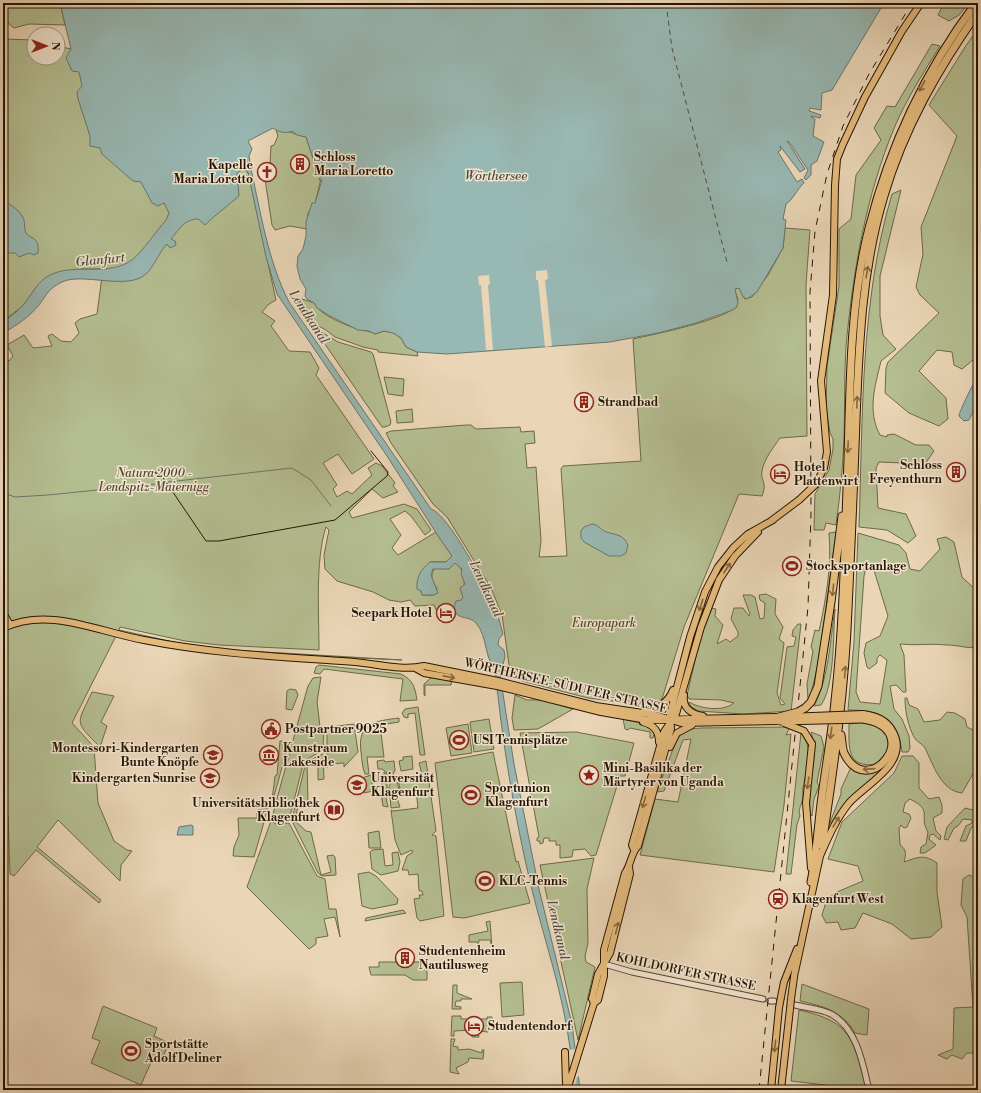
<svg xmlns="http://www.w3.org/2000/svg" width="981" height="1093" font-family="'Libre Bodoni',serif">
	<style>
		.green { fill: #b4be91; stroke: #6d6948; fill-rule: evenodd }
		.water { fill: #98b8b3; stroke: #6a766b }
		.pier { fill: #ead6b7 }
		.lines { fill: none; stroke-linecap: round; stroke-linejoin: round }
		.stream { stroke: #6a766b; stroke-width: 1 }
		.ferry { stroke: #4e4d3f; stroke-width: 1; stroke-dasharray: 5 4; stroke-linecap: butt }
		.minor-casing { stroke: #57442e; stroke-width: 7 }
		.major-casing { stroke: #261400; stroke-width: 8 }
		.highway-casing { stroke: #261400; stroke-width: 9 }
		.minor { stroke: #f1e4d0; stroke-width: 5 }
		.major { stroke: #e5bb7c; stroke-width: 6 }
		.highway { stroke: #e5bb7c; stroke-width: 7 }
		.tram { stroke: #261400; stroke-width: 1 }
		.rail { stroke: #261400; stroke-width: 1; stroke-dasharray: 7 7; stroke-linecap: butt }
		.major-bridge-casing { stroke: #261400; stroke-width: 8; stroke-linecap: butt }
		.highway-bridge-casing { stroke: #261400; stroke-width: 9; stroke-linecap: butt }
		.major-bridge { stroke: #e5bb7c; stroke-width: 6 }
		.highway-bridge { stroke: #e5bb7c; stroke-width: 7 }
		.oneway { stroke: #86683e }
		.labels { text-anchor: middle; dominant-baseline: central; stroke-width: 3; stroke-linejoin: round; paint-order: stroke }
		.poi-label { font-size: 12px; font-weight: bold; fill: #261400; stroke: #f1e4d0; text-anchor: start }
		.park-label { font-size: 12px; font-style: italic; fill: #51472c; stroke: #f1e4d0 }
		.street-label { font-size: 12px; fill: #261400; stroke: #f1e4d0 }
		.water-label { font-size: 13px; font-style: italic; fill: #4e4d3f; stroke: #f1e4d0 }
	</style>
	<rect width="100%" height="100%" fill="#ead6b7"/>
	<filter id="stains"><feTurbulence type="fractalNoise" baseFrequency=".005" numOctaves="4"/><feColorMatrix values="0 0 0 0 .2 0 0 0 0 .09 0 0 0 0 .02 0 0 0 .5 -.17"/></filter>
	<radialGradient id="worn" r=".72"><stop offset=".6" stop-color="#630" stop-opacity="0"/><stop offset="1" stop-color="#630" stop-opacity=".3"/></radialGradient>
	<path class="green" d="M3 3H60L65 25 29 24 14 28 3 19Z
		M944 3H969L959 15 949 21 938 15Z
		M978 29V306L973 310 978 318V367L973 360 962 369 954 365 952 352 937 350 919 371 946 398 948 419 939 426 909 413 885 393 886 368 888 362 939 313 920 295 916 287 923 254 921 227 957 136 929 105 965 47Z
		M3 39 34 40V58H58V46L71 49 79 71 248 172 276 300 269 304 262 312 275 321 271 326 289 351 310 352 319 368 316 375 374 459 352 474 338 454 323 463 337 485 333 489 337 497 347 491 352 494 372 475 368 468 376 463 382 466 395 483 393 486 398 492 383 498 372 489 349 512 352 518 404 504 417 509 431 530 425 535 411 516 405 511 390 519 401 535 392 548 398 555 436 532 452 556 446 562H430L421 591 422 595H434L437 588C432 581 430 577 434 569L455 563C466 568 465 588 463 598 454 607 453 607 452 621L444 620 442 614 436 610 434 605 415 606 410 600 401 602 389 600 373 592 337 581 325 569 324 555 329 530 326 527C315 561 319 613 319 650L219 645 185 641 120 627 119 630 183 644 231 650 402 660 247 653 182 645 118 632 72 723 94 747 98 803 114 841 127 850 132 851 121 865 120 881 58 820 37 847 101 900 99 903 36 850 14 876 10 874 8 815 3 809V388L6 384 3 380V357L9 361 13 356 7 345 24 335 33 348 52 346 48 336 52 334 61 341 71 342 79 333 75 323 80 319 97 314 103 269H81L37 286 24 305 3 321Z
		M932 44 940 46C924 72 907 98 895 126 866 195 853 271 846 346 844 377 845 407 844 437 843 467 840 496 836 525L826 523 824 530H814L815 494 829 470 833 449V439L830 433 826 408 827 366 839 286V229L851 219 856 175 881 140 874 128 887 106 895 107Z
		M276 130C286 129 295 135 306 137L315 164 322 174 315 204 308 213 307 229 290 226 275 230 272 225 263 166 270 165 271 146 274 145 278 136Z
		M901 190 880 276V316L883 335 896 349 881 361C875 386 867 411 880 435L887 437V435L894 434 916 445H929L934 451 925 464 879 462 876 468 878 508 906 514 916 536 908 543 887 530 859 527C863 416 860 302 892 194Z
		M785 228 810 230 806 285 807 436 780 438C773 448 764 459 762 471 760 482 768 481 762 496L739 494 684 627 662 699 651 706 588 698 522 681 509 665 502 615 491 588 447 517 433 504 391 443 386 433 391 431 466 425H471L476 429 520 427 521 432 534 431 535 443 525 444 527 468 536 467 541 541 539 557 567 556 561 469 563 466 641 461 633 339C651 335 730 319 737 305L738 299 734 289 739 288 745 299 752 297 768 275 783 248Z
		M302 299 314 303C321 316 344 324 357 329 363 331 368 330 375 334L384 331 394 333 401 338 406 347 417 352 418 356 378 352V350L363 347 335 337 326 330 311 322 297 303V300Z
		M318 330 338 342 371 352 373 354 391 422 390 425 385 427H382L316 331Z
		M384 377 404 379 403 396 388 394Z
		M412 409 413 422 397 423 396 411Z
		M836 532 819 660 811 694 808 699 807 684 813 651 811 647 815 630 819 631C826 599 832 565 829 533Z
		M858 533 899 545 906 553 910 569 920 571 940 549 937 539 946 537 954 542 962 577 978 592V647C967 649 959 645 947 645 931 643 916 646 900 644L904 655 906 692H903L896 685 890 686 894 709 902 719 909 736 910 748 908 752H902C898 717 881 710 848 710L854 642ZM867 564 873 567 888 616 880 636 866 643 864 653 867 667 869 669 877 663V658L880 655 887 660 880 704 860 702 856 692 864 576Z
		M766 594 776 599 775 614 783 627 779 639 784 643 777 693 781 705 785 704 780 698 787 647 794 646 796 637 792 636 793 630 798 624H801L791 711 743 714 698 711 689 705V702C701 709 723 712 734 703L721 700 689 699 687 695 697 652 710 608 716 609 715 616 723 625 717 644 726 639 730 642 738 636V632L731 619 734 608H743L749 616 750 614 743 595H751L755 597 760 619 764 618 765 603 760 600 759 595Z
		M835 609C833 634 835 685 821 705L814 706C829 677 830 641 835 609Z
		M319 665 401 674C413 680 415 687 417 700L400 701 403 679 324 669 320 674 314 673 316 667Z
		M321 677 317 702 320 727H324L323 750 304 761 289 820 275 821 272 819 276 802 308 686 313 678Z
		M432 677 452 680 451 685H425V696L424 695V684Z
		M290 689 296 690 298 695 292 710 286 709 287 691Z
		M92 692 114 696 101 722 107 726 100 747C73 720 77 725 92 692Z
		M515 695 527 700H542L573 709 538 729 514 730 512 718Z
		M905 698H907L909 705 918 709 924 722 940 720 947 712 955 713 965 719 967 727 975 731 978 728V769L974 772 962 793C941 791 933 764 925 748 922 743 916 742 914 737 908 726 905 711 905 698Z
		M418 707 425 755H420L415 713 408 714V718L404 717 402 713 405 709Z
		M399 718V722L380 725 384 757H367L369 774H365C362 767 362 759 361 752 357 723 375 721 399 718Z
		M489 719 494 749 474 752 470 722Z
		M623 719 649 725 655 731 653 738H650V732L630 728 628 730 625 729Z
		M865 722C884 729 889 731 888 753L878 764C846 769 849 748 849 724Z
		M354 724 358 752 344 767V763L329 764 327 768V732L329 727Z
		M468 724 472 753 451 756 446 728Z
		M790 727 786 735 791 734 784 805 774 872 640 855 655 799 678 802 691 739 683 740 664 791 657 792 676 741C683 730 689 729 701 728Z
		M576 732 634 743 625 776H620L596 855 591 856 585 849 573 850 572 857 560 858V845H556V841H549V838H544L543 843 540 844V841H537V838L539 837 520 733Z
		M811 732 821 736 824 747 817 782 819 786 814 799 812 816 810 813C810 804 809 794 810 785 812 766 818 751 811 732Z
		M801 733C815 752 807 767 803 788 802 792 804 797 802 801 801 807 798 809 800 816L797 824 791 874H786Z
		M280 741 289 742 273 800H272L275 776 277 775Z
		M493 752 516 862 518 861 530 903 464 918 453 917 435 763Z
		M323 754 324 779 318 780V763H307L308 803 303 802C298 807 296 810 296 819H292L306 762Z
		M412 756 413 769 401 771 399 761 403 760V757Z
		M902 756H913L919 763V788L929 799 939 797 942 805V813L933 818 936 831 941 836 940 840 933 834 930 835 929 839 936 845 925 853H920L921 847 926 844 928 832C918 816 934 811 910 799L905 803 903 812 909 814 911 818 907 827 904 828 901 825 899 829 900 845C907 850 906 854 904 862 918 857 924 854 937 863V892L942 927 931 937 911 939 892 924 863 913 855 928 841 930 838 922 826 923 822 915 827 899 837 892 863 881 858 866 828 859 842 822 894 773Z
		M384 760 385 762 394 761 395 770 392 777 382 769H378L377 761Z
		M426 761 436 831 432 835 436 836 444 916 420 921 417 918 414 899 420 898 419 895H423L422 891H419L418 874 409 875 408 870H402L407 856 413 852 412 850 401 855 395 840 391 810 393 811 418 808 416 790 401 793 398 780 419 777V774H422L419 763Z
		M851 767C861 772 868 774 880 771L848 800 829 825 841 794V789Z
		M384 772 392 778 387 784V797L386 798 388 807 383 806 381 793 383 791 381 779 384 778Z
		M371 775 373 791 364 793 362 778Z
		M397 778 399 792 396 795 400 807 391 808 389 786 394 779Z
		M268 808 254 857 233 856 234 847 239 835 238 818H257V810Z
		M965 808 973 810H978L976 813 978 823 971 828 966 841H960L966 826 972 823V820L963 819 958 826 954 828 948 840 944 839 947 827Z
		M271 821 276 824 289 823 317 876 325 879 329 909H336L340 937 335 917 324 919 328 936 316 938V944L309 949 247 887Z
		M296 822 306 831 311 832 321 875 331 872 327 856 333 855 335 857 336 875 322 876 318 873 293 823Z
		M379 831 381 848H369L368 833Z
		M383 849 385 866 393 865 392 853 398 852 400 862 398 871 381 875 372 869 370 852 372 850Z
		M594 858 587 889 588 943 585 956 586 962 595 967 578 1040 540 865Z
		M369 872 376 876 398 899 397 904 372 909 362 906 358 874Z
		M978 874V1053H967L962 1059 952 1055 947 1059 938 1055 953 1049 954 1008 973 1007 967 917 961 905 963 879 969 875 974 877Z
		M403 910 406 913 365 921 366 918Z
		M490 921 492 947 490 940H479L478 947 477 942H469V935L488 931 486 922Z
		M408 960H410L411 962H427V980H413L405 975H371L369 967H379V962H408Z
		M522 982 524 1015 502 1017 500 983Z
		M802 984 869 1009 867 1035 855 1033C842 1011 823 1006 800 1001Z
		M453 985H457V993L472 999H461V1001H456L455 1006 461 1007V1009H452Z
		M103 1006 157 1028 154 1036 169 1043 160 1063 152 1060 141 1085 91 1063 100 1041 92 1038Z
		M799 1010C854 1022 853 1041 867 1090L791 1081Z
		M452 1016H461V1019H468L471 1030 454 1031V1036H451Z
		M487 1017H492V1020L489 1021 488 1032 478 1031 479 1037H472L470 1019H487Z
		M451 1039H455L453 1046 458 1047V1050L469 1049 482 1053V1050H484L483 1059 469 1058 468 1062 456 1068 459 1074 450 1072Z"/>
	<path class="water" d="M60 3H884L832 90 822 93 821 110 810 108 809 111 821 115 820 118 811 116V117L815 119 813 136 824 142 817 161 811 165V175L806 180 804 178 808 170 790 143 787 141 805 169 800 172 780 146 781 150 778 152 797 182 802 179 804 183C797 189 793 200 786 204L783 219 786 220 783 248 757 292 747 299 743 297 739 288 735 289 738 303 736 308 730 311 696 323 658 333 610 342 447 354 417 352 406 347 401 338 393 333 384 331 375 334 369 331 358 330 330 316 317 308 314 303 307 299 305 296 306 289 300 279 297 266 298 256 303 249 306 236V222L312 203H315L322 180H319L322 174 315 164 306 137 297 135 292 131C287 134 277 132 273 128L248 141 252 149 249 156 251 169C261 214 268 261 289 302L431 509C446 514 471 561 480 576L479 582 483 589H487L496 608 503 634 499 639 498 645 504 650 505 657 500 675 514 764 539 889 572 1024 580 1090H574C572 1076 572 1062 570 1048 563 993 544 939 531 886 514 814 502 741 495 668 484 658 488 637 476 623 469 615 460 621 453 610L456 601 461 600 463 598 460 588 465 584 461 574 462 569 455 563 449 569H433L431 575 438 593 434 595H422L421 591 417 589C416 578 421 569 430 562H446L452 556 440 539 387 456 277 294 266 257 248 172 243 169 237 173 239 196C228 206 216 214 205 225L198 219C185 219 179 229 171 239L175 241 176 245 170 248 167 244C159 252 154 267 146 274 128 291 82 272 62 282 49 288 47 294 39 305 29 317 16 326 3 333V321C11 317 18 311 24 304 32 294 38 281 50 275 76 262 109 278 133 259 142 252 157 230 166 220L169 213 164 203 158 206 152 203 141 182 133 181 102 154 100 148 90 146V136L78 99 77 92 82 86 79 72 72 71 66 58 71 49Z
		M3 201C11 204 22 212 24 220 25 225 24 229 26 233 33 241 39 236 38 253L34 255 29 253 19 257 15 253H8L3 258Z
		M976 379H978V401L969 420 964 421 959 416C959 412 973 384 976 379Z
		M592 524C599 525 601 530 606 532 616 535 623 534 628 545L626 553 621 556H609L584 542 581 538V531L584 527Z
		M191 825 193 826V835H177L179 827Z"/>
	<path class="pier" d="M547 270 548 279 545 280 552 346 545 347 538 280H536V271Z
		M489 275 490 284 488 285 493 350H486L481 285H479L478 276Z
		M577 1045 581 1076 577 1077 574 1090H572L569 1050 575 1049Z"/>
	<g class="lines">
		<path class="stream" d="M168 482 292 468 311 480 331 506
			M3 493 15 497 48 495 166 483"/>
		<path class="ferry" d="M666 3 672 48 728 266"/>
		<g class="minor-casing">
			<path id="minor" d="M604 964 632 972 763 999
				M770 1001H774
				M795 1005C807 1008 821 1009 831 1014 857 1028 863 1064 869 1090"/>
		</g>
		<g class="major-casing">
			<path id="major" d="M816 484 824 468 827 452 821 381 833 295 835 185 837 159 843 144 865 97 902 31 921 3
				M771 521 799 500
				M3 613 10 625
				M3 628C49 606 98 632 144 640 214 654 284 657 355 662 377 664 402 671 424 666L498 681 596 706 656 715 681 723 779 721
				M415 668 424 673 497 686 601 712 647 720 777 717
				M684 695C682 708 691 714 703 716
				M644 711C657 709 668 703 673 690
				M643 722C654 725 659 731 659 742
				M670 747 677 733 692 725
				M634 850 632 845 664 732 676 714 701 627 719 580 735 556 758 532
				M811 868 806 803 812 744
				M795 972 820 856C828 838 836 819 849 803 866 784 910 763 893 732 887 720 876 716 863 714
				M781 997 784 982 797 949
				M791 999 795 970
				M594 1003 592 999 598 974 610 953 630 874 629 867
				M565 1052 566 1085
				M567 1090 594 1003 598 1000 604 976V950L625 873C631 865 631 853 638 846L671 729 670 714 690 637 705 592 718 567 733 548 748 534 773 520
				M771 1090 779 1008
				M781 1090 790 1009"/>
		</g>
		<g class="highway-casing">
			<path id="highway" d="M805 708 811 702 818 686 831 602 842 516
				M841 735C842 741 842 748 844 753 868 803 927 729 863 719
				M822 845C834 766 845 689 848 609 851 545 854 482 856 419 859 344 862 268 884 196 904 128 938 69 978 12
				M811 882C817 853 818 825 822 796 826 765 832 733 835 701 844 621 845 540 848 460 850 383 850 302 869 228 890 145 925 71 976 3"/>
		</g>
		<use href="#minor" class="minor"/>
		<use href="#major" class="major"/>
		<use href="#highway" class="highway"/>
		<path class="tram" d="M140 474 154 472 162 476 206 541H219L335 520 387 476 388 472 371 451"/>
		<path class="rail" d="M759 1090 808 607 811 513 810 292 815 231 827 174 843 126 869 74 912 3"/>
		<g class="major-bridge-casing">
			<path id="major-bridge" d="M799 500 816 484
				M787 717 863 714
				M784 723 804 731 812 744
				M779 1008 781 997
				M790 1009 791 999"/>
		</g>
		<g class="highway-bridge-casing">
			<path id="highway-bridge" d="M779 717 798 712 805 708
				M779 721 863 719"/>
		</g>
		<use href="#major-bridge" class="major-bridge"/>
		<use href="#highway-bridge" class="highway-bridge"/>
	</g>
	<defs><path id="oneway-shaft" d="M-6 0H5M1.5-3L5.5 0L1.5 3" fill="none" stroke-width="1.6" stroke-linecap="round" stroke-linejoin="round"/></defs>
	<g class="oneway">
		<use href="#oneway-shaft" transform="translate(922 86) rotate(118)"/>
		<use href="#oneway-shaft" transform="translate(867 272) rotate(-81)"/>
		<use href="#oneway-shaft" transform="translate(857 402) rotate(-88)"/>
		<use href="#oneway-shaft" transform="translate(848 447) rotate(92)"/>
		<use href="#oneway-shaft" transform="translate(727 568) rotate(-57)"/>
		<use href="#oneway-shaft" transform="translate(833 590) rotate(96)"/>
		<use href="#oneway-shaft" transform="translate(701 605) rotate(108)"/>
		<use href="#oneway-shaft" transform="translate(845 672) rotate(-86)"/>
		<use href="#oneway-shaft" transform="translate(449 677) rotate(11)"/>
		<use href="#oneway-shaft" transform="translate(831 733) rotate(98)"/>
		<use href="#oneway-shaft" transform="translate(869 769) rotate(176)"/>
		<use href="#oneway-shaft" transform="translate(808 783) rotate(98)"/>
		<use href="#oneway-shaft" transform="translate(644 802) rotate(106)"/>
		<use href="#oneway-shaft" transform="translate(836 822) rotate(-59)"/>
		<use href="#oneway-shaft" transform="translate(617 928) rotate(-76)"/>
		<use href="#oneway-shaft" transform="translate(775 1046) rotate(96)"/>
	</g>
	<defs>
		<g id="building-ring" transform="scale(1)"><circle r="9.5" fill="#f1e4d0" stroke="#8f2418" stroke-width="1.5"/><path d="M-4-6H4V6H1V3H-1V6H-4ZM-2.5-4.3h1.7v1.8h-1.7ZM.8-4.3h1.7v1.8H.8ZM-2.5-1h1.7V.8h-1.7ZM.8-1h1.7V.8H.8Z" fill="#8f2418"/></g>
		<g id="church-ring" transform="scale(1)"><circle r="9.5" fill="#f1e4d0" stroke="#8f2418" stroke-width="1.5"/><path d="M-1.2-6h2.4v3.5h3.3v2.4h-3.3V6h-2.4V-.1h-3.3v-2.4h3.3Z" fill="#8f2418"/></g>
		<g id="hotel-ring" transform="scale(1)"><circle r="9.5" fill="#f1e4d0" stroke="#8f2418" stroke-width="1.5"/><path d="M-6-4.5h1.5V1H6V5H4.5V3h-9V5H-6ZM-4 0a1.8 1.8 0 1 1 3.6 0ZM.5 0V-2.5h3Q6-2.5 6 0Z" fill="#8f2418"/></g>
		<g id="stadium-ring" transform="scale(1)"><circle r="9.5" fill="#f1e4d0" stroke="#8f2418" stroke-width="1.5"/><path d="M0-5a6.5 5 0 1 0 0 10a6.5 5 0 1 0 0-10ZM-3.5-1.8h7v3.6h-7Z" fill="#8f2418"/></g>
		<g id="civic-ring" transform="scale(1)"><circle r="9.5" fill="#f1e4d0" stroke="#8f2418" stroke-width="1.5"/><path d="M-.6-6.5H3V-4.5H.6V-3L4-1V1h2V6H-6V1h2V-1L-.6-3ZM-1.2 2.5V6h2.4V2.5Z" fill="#8f2418"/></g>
		<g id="school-ring" transform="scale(1)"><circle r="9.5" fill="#f1e4d0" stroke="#8f2418" stroke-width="1.5"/><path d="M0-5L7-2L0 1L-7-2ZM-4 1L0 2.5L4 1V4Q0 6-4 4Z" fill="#8f2418"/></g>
		<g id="museum-ring" transform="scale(1)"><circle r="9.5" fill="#f1e4d0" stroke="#8f2418" stroke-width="1.5"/><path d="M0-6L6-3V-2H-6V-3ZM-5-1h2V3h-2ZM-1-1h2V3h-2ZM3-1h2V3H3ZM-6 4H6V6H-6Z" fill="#8f2418"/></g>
		<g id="sight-ring" transform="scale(1)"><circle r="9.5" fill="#f1e4d0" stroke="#8f2418" stroke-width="1.5"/><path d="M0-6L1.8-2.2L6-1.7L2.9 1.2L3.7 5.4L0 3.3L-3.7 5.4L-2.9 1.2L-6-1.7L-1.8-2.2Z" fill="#8f2418"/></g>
		<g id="university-ring" transform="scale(1)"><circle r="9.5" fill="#f1e4d0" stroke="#8f2418" stroke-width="1.5"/><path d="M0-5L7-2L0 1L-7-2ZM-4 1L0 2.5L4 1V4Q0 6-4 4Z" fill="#8f2418"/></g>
		<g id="library-ring" transform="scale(1)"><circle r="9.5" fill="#f1e4d0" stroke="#8f2418" stroke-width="1.5"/><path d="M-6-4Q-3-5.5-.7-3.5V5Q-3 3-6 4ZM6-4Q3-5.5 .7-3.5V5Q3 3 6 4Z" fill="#8f2418"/></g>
		<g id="station-ring" transform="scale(1)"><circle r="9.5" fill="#f1e4d0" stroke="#8f2418" stroke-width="1.5"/><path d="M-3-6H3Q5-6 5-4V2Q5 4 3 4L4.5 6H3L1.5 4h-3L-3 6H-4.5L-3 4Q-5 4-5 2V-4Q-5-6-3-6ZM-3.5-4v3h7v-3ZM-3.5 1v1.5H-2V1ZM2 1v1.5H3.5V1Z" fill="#8f2418"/></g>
	</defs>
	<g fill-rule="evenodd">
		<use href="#building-ring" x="300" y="164"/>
		<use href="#church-ring" x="267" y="172"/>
		<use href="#building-ring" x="584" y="402"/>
		<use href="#building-ring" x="956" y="472"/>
		<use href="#hotel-ring" x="780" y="474"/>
		<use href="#stadium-ring" x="792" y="566"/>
		<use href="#hotel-ring" x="446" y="613"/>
		<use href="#civic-ring" x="271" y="729"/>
		<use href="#stadium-ring" x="459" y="740"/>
		<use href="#school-ring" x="213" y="755"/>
		<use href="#museum-ring" x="269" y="755"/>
		<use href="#sight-ring" x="589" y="775"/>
		<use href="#school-ring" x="210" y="778"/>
		<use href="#university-ring" x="357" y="785"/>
		<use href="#stadium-ring" x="471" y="795"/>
		<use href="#library-ring" x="334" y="810"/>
		<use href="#stadium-ring" x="485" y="881"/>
		<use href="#station-ring" x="778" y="899"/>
		<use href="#building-ring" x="405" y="958"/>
		<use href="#hotel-ring" x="474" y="1026"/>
		<use href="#stadium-ring" x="131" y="1051"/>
	</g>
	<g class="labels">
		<g class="poi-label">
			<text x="314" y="157">Schloss<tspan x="314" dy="14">Maria Loretto</tspan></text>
			<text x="253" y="165" text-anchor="end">Kapelle<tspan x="253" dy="14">Maria Loretto</tspan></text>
			<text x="598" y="402">Strandbad</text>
			<text x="942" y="465" text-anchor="end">Schloss<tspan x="942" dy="14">Freyenthurn</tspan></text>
			<text x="794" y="467">Hotel<tspan x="794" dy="14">Plattenwirt</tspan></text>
			<text x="806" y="566">Stocksportanlage</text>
			<text x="432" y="613" text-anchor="end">Seepark Hotel</text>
			<text x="285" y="729">Postpartner 9025</text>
			<text x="473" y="740">USI Tennisplätze</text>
			<text x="199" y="748" text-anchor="end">Montessori-Kindergarten<tspan x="199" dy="14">Bunte Knöpfe</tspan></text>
			<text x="283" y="748">Kunstraum<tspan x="283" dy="14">Lakeside</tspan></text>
			<text x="603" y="768">Mini-Basilika der<tspan x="603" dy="14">Märtyrer von Uganda</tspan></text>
			<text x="196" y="778" text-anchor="end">Kindergarten Sunrise</text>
			<text x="371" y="778">Universität<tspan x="371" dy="14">Klagenfurt</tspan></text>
			<text x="485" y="788">Sportunion<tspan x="485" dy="14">Klagenfurt</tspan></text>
			<text x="320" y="803" text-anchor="end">Universitätsbibliothek<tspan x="320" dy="14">Klagenfurt</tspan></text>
			<text x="499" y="881">KLC-Tennis</text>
			<text x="792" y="899">Klagenfurt West</text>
			<text x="419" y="951">Studentenheim<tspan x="419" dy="14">Nautilusweg</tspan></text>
			<text x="488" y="1026">Studentendorf</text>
			<text x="145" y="1044">Sportstätte<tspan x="145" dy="14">Adolf Deliner</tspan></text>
		</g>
		<g class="park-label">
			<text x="154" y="473">Natura 2000 -<tspan x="154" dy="14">Lendspitz-Maiernigg</tspan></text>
			<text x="604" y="623">Europapark</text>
		</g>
		<g class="street-label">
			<text transform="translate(566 686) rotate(13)">WÖRTHERSEE-SÜDUFER-STRASSE</text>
			<text transform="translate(686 972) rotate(12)">KOHLDORFER STRASSE</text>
		</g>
		<g class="water-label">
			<text x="496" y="176">Wörthersee</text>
			<text transform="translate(100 260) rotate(-6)">Glanfurt</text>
			<text transform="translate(309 317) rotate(57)">Lendkanal</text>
			<text transform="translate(486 589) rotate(65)">Lendkanal</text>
			<text transform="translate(558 930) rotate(77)">Lendkanal</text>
		</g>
	</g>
	<rect width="981" height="1093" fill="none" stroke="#ead6b7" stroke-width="16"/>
	<rect x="4" y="4" width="973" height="1085" fill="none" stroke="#261400" stroke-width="2"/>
	<rect x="8" y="8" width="965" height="1077" fill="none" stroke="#261400"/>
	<g transform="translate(46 46) rotate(90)"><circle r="19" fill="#f1e4d0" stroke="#a0917d"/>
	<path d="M0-3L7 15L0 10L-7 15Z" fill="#8f2418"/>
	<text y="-6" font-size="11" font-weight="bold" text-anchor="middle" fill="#261400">N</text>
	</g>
	<rect width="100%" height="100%" filter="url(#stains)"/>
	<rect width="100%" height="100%" fill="url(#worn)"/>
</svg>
